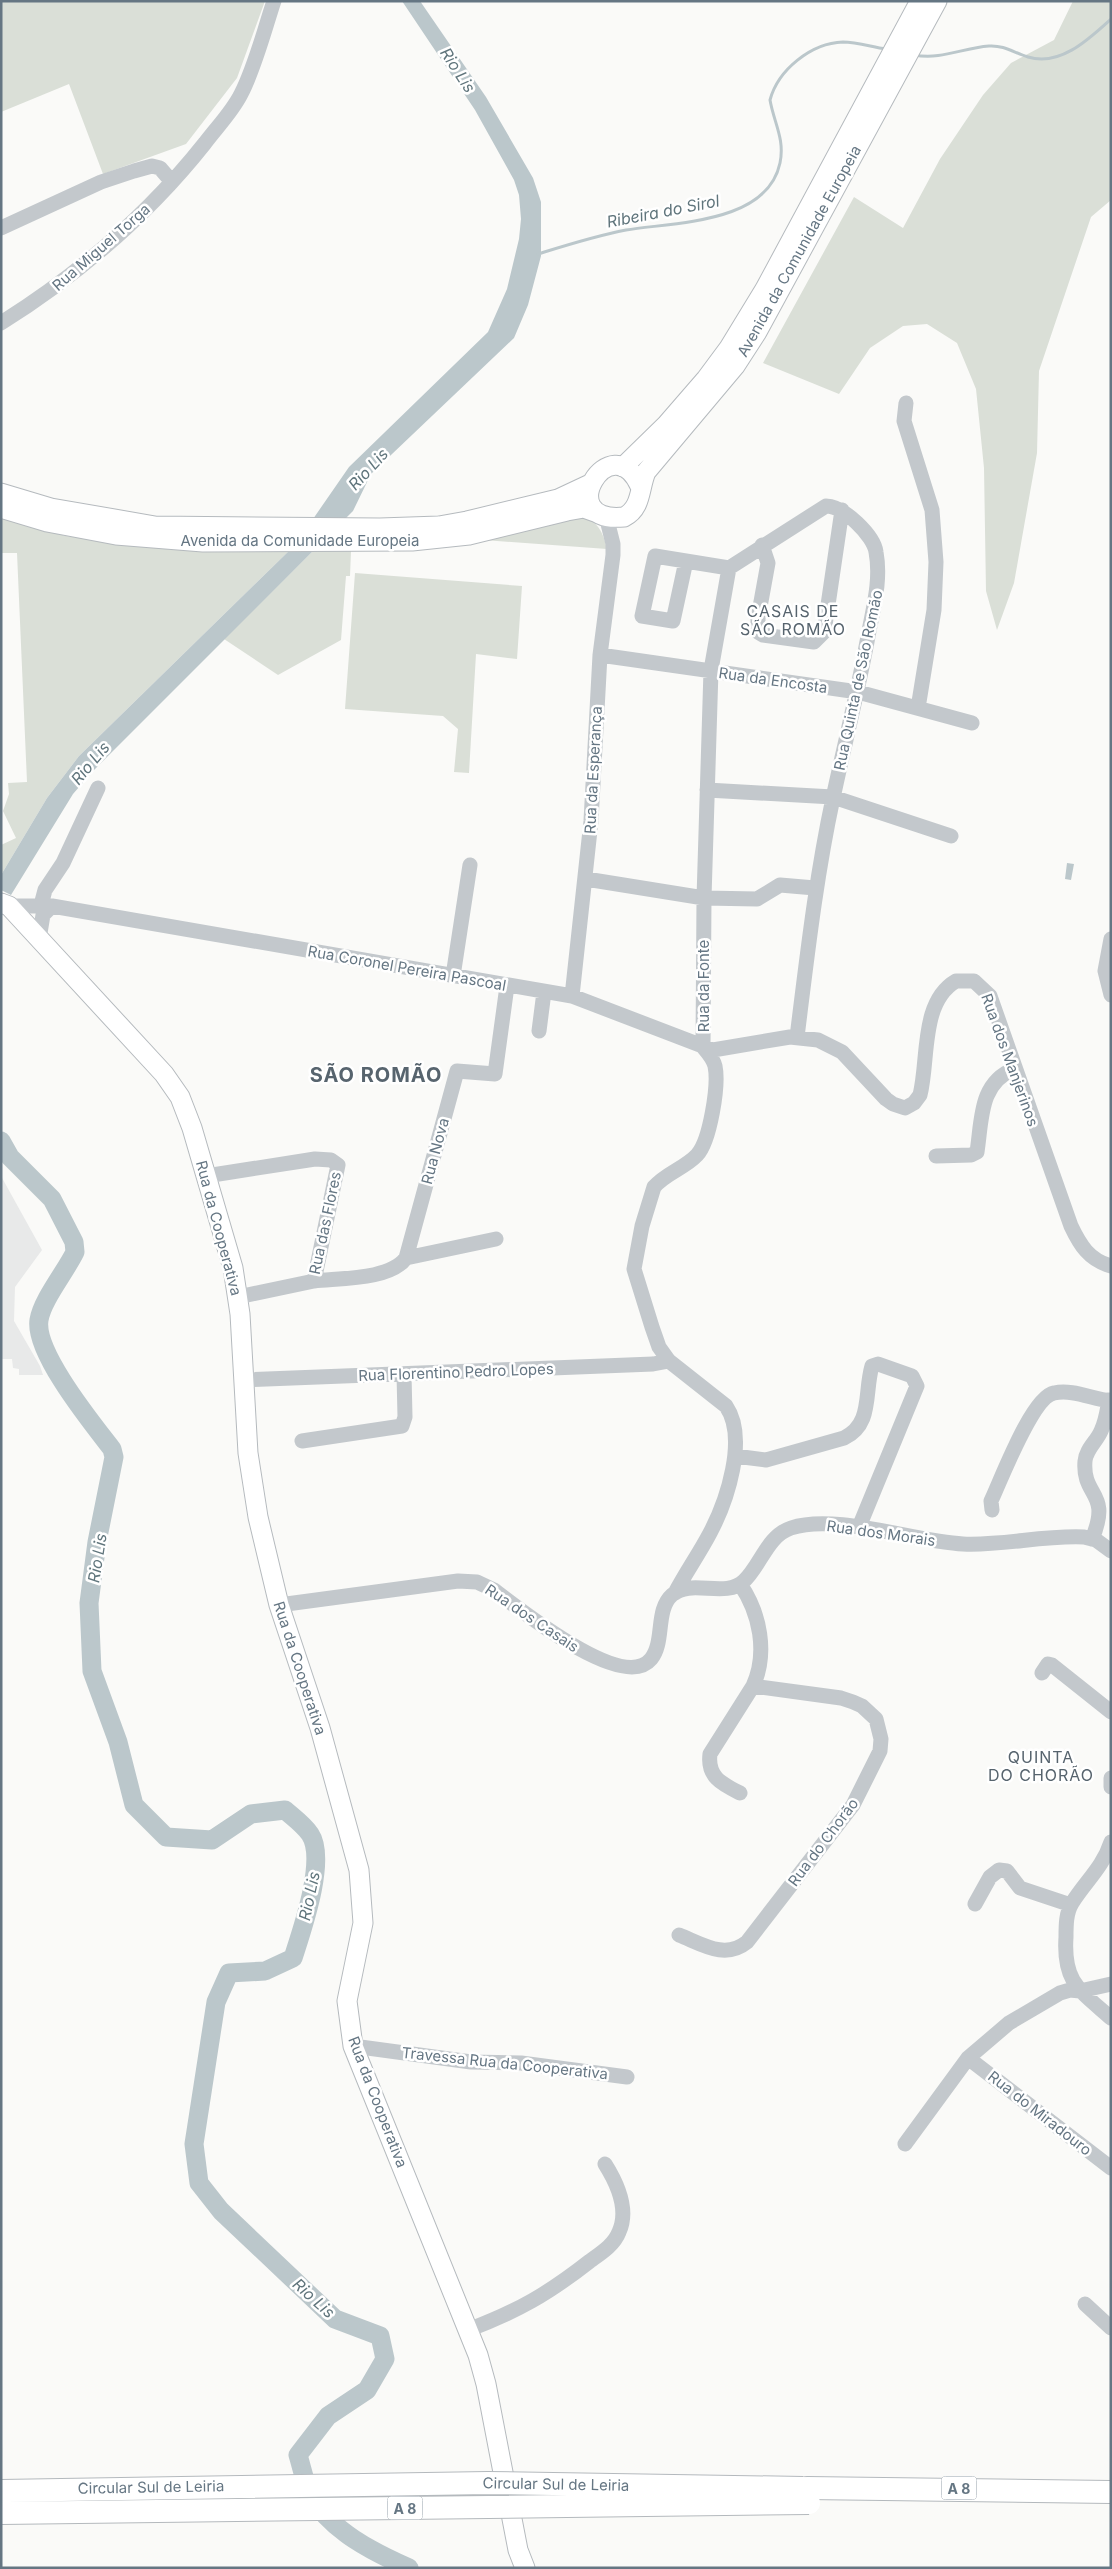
<svg xmlns="http://www.w3.org/2000/svg" width="1112" height="2569" font-family="Inter,sans-serif">
	<style>
		.built { fill: #e8e9e9 }
		.green { fill: #dadfd7 }
		.water { fill: #bbc7cb }
		.lines { fill: none; stroke-linecap: round; stroke-linejoin: round }
		.stream { stroke: #bbc7cb; stroke-width: 3 }
		.river { stroke: #bbc7cb; stroke-width: 19 }
		.major-casing { stroke: #b5babe; stroke-width: 21 }
		.highway-casing { stroke: #b4b9bd; stroke-width: 24 }
		.minor { stroke: #c3c8cc; stroke-width: 15 }
		.major { stroke: #fff; stroke-width: 19 }
		.highway { stroke: #fff; stroke-width: 22 }
		.highway-bridge-casing { stroke: #b4b9bd; stroke-width: 24; stroke-linecap: butt }
		.highway-bridge { stroke: #fff; stroke-width: 22 }
		.labels { text-anchor: middle; dominant-baseline: central; stroke-width: 5; stroke-linejoin: round; paint-order: stroke }
		.shield { fill: #fff; stroke: #939fa8; stroke-width: 1 }
		.shield-label { font-size: 14px; font-weight: bold; fill: #657683 }
		.street-label { font-size: 15px; fill: #657683; stroke: #fff }
		.water-label { font-size: 16px; font-style: italic; fill: #60757c; stroke: #fff }
		.neighbourhood-label { font-size: 16px; letter-spacing: 1px; fill: #57646e; stroke: #fff }
		.district-label { font-size: 20px; font-weight: bold; letter-spacing: 1px; fill: #57646e; stroke: #fff }
	</style>
	<rect width="100%" height="100%" fill="#fafaf8"/>
	<path class="built" d="M1 1176 42 1250 15 1287 14 1321 40 1366 43 1375H19V1369L13 1368 12 1359H1Z"/>
	<path class="green" d="M1 1H265L237 78 186 144 103 174 69 84 1 112Z
		M1073 1H1111V200L1091 217 1039 371 1037 453 1014 583 997 630 986 591 984 468 976 389 957 343 927 324 903 326 870 348 839 394 763 363 854 197 903 228 940 159 983 95 1011 63 1054 40Z
		M580 517C598 520 603 532 607 549L484 540Z
		M1 518 66 536 174 550 295 545 79 756 47 798 1 875V845L16 838 3 811 9 794 8 783 27 782 17 553H1Z
		M317 547 351 551 350 576H346L341 640 278 675 224 639Z
		M355 573 522 586 517 659 476 654 469 773 454 772 458 729 443 716 345 709Z"/>
	<path class="water" d="M402 1H420L486 97 533 178 541 202V256L528 305 514 338 371 474 353 511 93 771 73 794 11 895 1 890V875L47 798 79 756 295 545 349 467 488 332 507 289 519 239 521 219 519 195 514 180 475 110Z
		M1067 863 1074 864 1071 880 1065 879Z"/>
	<g class="lines">
		<path class="stream" d="M914 55C942 60 962 48 989 46 1005 45 1014 53 1028 57 1060 67 1089 39 1111 19
			M538 254C567 245 595 236 626 230 674 222 767 224 780 163 785 139 774 123 770 100 778 70 811 43 843 42 857 42 872 47 886 49"/>
		<path class="river" d="M1 1141 10 1157 52 1199 74 1242 75 1252C66 1271 42 1300 39 1320 34 1352 92 1423 112 1449L114 1457 97 1542 89 1603 92 1671 118 1742 134 1805 166 1837 212 1840 251 1814 285 1810C293 1817 304 1825 310 1834 327 1859 302 1930 293 1958L265 1971 229 1973 216 2002 194 2144 199 2183 221 2211 335 2319 380 2336 385 2359 367 2390 328 2416 298 2455C302 2468 305 2484 311 2496 331 2531 373 2552 409 2568"/>
		<g class="major-casing">
			<path id="major" d="M623 467 667 424 706 379 729 348 765 289 920 1
				M640 486C611 423 550 524 624 517 642 508 639 488 646 472L735 366 757 332 937 1
				M1 493 51 508 155 526 380 528 439 526 467 521 558 499 590 484
				M1 508 47 522 116 535 203 542 412 541 469 535 567 511 584 508 598 513
				M1 903 9 906 164 1074 180 1097 192 1128 233 1268 240 1314 248 1453 258 1517 279 1605 320 1728 359 1870 363 1923 347 2001 353 2046 478 2355 486 2384 518 2550 525 2568"/>
		</g>
		<g class="highway-casing">
			<path id="highway" d="M807 2488 1111 2492"/>
		</g>
		<path class="minor" d="M1 228 101 182 134 171 152 166 160 168 172 182
			M1 323C79 274 148 215 205 143 217 127 232 112 241 94 255 67 264 31 274 1
			M906 403 904 421 932 510 936 562 934 610 918 708
			M762 545 768 563 758 618V632L763 635 814 642 824 632 842 510
			M686 561 673 621 642 616 655 556 729 568 826 506C844 506 874 536 876 552 881 579 874 605 869 631 859 687 845 742 833 798 816 877 807 957 797 1037
			M600 655 858 692 972 723
			M707 790 833 797 951 836
			M586 879 704 898 757 899 780 885 815 888
			M41 905 45 890 63 863 98 788
			M9 906H52L572 996 713 1050 790 1037 818 1040 842 1052 886 1099 893 1104 905 1108 914 1103 920 1095C929 1060 920 1002 956 981H974L990 996 1071 1226C1080 1245 1089 1260 1111 1266
			M39 939 43 915 52 906
			M1111 939 1105 971 1111 995
			M453 976 470 865
			M572 996 591 821 600 655 613 555V544L606 516
			M539 1031 544 992
			M936 1156 971 1155 977 1152C982 1120 979 1083 1014 1069
			M206 1176 315 1159 331 1160 338 1165 314 1281 238 1297
			M406 1258 496 1239
			M314 1281C340 1278 390 1280 406 1258L457 1071 495 1074 507 986
			M243 1380 653 1364 669 1361
			M302 1441 402 1426 405 1417 404 1374
			M735 1456 766 1460 844 1438C873 1424 864 1393 872 1366L878 1364 912 1376 917 1386 859 1527
			M992 1510 991 1501C1001 1480 1032 1397 1054 1393 1073 1389 1092 1399 1111 1401
			M1092 1539C1112 1491 1082 1498 1085 1461 1086 1449 1097 1441 1101 1431 1106 1421 1107 1411 1109 1400
			M675 1593C686 1572 699 1554 710 1533 727 1501 748 1438 726 1406L669 1361 659 1347 652 1327 634 1269 642 1226 654 1187C666 1173 685 1168 697 1155 710 1141 719 1085 715 1066 713 1058 708 1053 703 1047L704 898 711 670 729 568
			M279 1605 458 1581 477 1582 494 1590C518 1608 623 1693 651 1659 665 1642 655 1610 672 1595 691 1578 725 1599 744 1581 761 1565 767 1536 791 1528 836 1513 915 1542 963 1544 1003 1546 1043 1535 1084 1537L1096 1540 1111 1551
			M1042 1673 1048 1664 1052 1665 1111 1712
			M1111 1778V1787
			M740 1793C722 1784 707 1777 710 1754L753 1686
			M1111 1842C1103 1867 1085 1882 1072 1903 1066 1913 1066 1925 1066 1937 1063 1982 1079 1990 1111 2018
			M975 1904 990 1877 999 1870 1007 1871 1020 1888 1071 1905
			M679 1935C702 1944 725 1960 747 1942L853 1805 880 1751 881 1739 876 1719 862 1706 853 1702 841 1698 753 1686C768 1653 760 1613 740 1584
			M353 2046 471 2062 521 2063 627 2077
			M968 2058 1111 2168
			M905 2144 968 2058 1009 2023 1060 1993 1070 1990 1080 1991 1111 1984
			M1085 2304 1111 2328
			M468 2330C518 2311 548 2294 590 2261 601 2253 614 2245 619 2232 629 2210 617 2183 605 2164"/>
		<use href="#major" class="major"/>
		<use href="#highway" class="highway"/>
		<g class="highway-bridge-casing">
			<path id="highway-bridge" d="M1 2491 488 2483 803 2488
				M1 2513 809 2503"/>
		</g>
		<use href="#highway-bridge" class="highway-bridge"/>
	</g>
	<g class="labels">
		<g class="shield">
			<rect x="941.5" y="2476.5" width="35" height="23" rx="4"/>
			<rect x="387.5" y="2496.5" width="35" height="23" rx="4"/>
		</g>
		<g class="shield-label">
			<text x="959" y="2488">A 8</text>
			<text x="405" y="2508">A 8</text>
		</g>
		<g class="street-label">
			<text transform="translate(101 247) rotate(-41)">Rua Miguel Torga</text>
			<text transform="translate(799 251) rotate(-61)">Avenida da Comunidade Europeia</text>
			<text x="300" y="540">Avenida da Comunidade Europeia</text>
			<text transform="translate(773 680) rotate(8)">Rua da Encosta</text>
			<text transform="translate(858 680) rotate(-78)">Rua Quinta de São Romão</text>
			<text transform="translate(593 770) rotate(-87)">Rua da Esperança</text>
			<text transform="translate(407 968) rotate(10)">Rua Coronel Pereira Pascoal</text>
			<text transform="translate(703 986) rotate(-90)">Rua da Fonte</text>
			<text transform="translate(1010 1060) rotate(70)">Rua dos Manjerinos</text>
			<text transform="translate(435 1151) rotate(-75)">Rua Nova</text>
			<text transform="translate(325 1223) rotate(-78)">Rua das Flores</text>
			<text transform="translate(219 1228) rotate(75)">Rua da Cooperativa</text>
			<text transform="translate(456 1372) rotate(-2)">Rua Florentino Pedro Lopes</text>
			<text transform="translate(881 1533) rotate(8)">Rua dos Morais</text>
			<text transform="translate(532 1618) rotate(34)">Rua dos Casais</text>
			<text transform="translate(300 1668) rotate(72)">Rua da Cooperativa</text>
			<text transform="translate(823 1842) rotate(-53)">Rua do Chorão</text>
			<text transform="translate(505 2063) rotate(6)">Travessa Rua da Cooperativa</text>
			<text transform="translate(378 2102) rotate(69)">Rua da Cooperativa</text>
			<text transform="translate(1040 2113) rotate(38)">Rua do Miradouro</text>
			<text transform="translate(556 2484) rotate(1)">Circular Sul de Leiria</text>
			<text transform="translate(151 2487) rotate(-1)">Circular Sul de Leiria</text>
		</g>
		<g class="water-label">
			<text transform="translate(458 70) rotate(57)">Rio Lis</text>
			<text transform="translate(663 211) rotate(-11)">Ribeira do Sirol</text>
			<text transform="translate(368 469) rotate(-47)">Rio Lis</text>
			<text transform="translate(90 763) rotate(-50)">Rio Lis</text>
			<text transform="translate(97 1558) rotate(-81)">Rio Lis</text>
			<text transform="translate(309 1896) rotate(-78)">Rio Lis</text>
			<text transform="translate(314 2298) rotate(42)">Rio Lis</text>
		</g>
		<g class="neighbourhood-label">
			<text x="793" y="611">CASAIS DE<tspan x="793" dy="18">SÃO ROMÃO</tspan></text>
			<text x="1041" y="1757">QUINTA<tspan x="1041" dy="18">DO CHORÃO</tspan></text>
		</g>
		<g class="district-label">
			<text x="376" y="1075">SÃO ROMÃO</text>
		</g>
	</g>
	<rect width="1112" height="2569" fill="none" stroke="#657683" stroke-width="5"/>
</svg>
